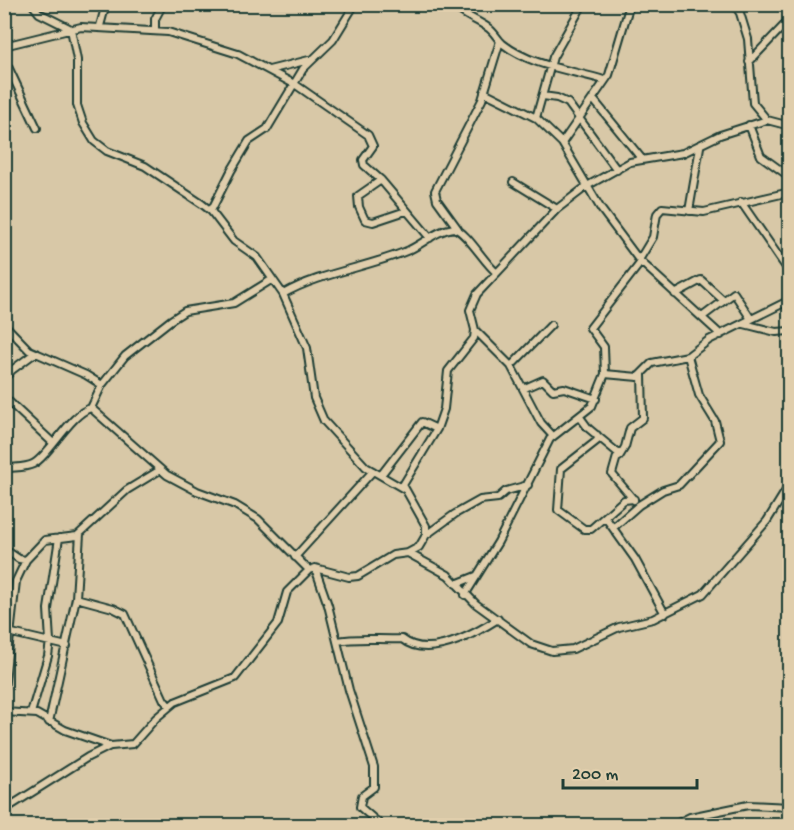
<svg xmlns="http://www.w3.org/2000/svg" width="794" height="830" font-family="'Gochi Hand',sans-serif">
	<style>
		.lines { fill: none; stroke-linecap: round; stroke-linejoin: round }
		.minor-casing { stroke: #1f3d34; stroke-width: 10 }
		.minor { stroke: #e0ceac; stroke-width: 6 }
	</style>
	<rect width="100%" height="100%" fill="#d8c8a7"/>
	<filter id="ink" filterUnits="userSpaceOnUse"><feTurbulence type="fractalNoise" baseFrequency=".0167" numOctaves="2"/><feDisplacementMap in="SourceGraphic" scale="12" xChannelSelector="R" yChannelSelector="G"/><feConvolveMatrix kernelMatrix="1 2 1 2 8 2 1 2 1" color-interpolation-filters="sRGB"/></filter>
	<g filter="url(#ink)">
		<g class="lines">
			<g class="minor-casing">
				<path id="minor" d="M32 4 39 13 69 28
					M452 4C462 15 475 19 487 27 494 31 497 39 503 44 531 66 571 70 604 80
					M583 4 553 57 536 118 562 143 601 209 639 260 721 335
					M734 4 740 13 748 39 753 103 767 120 790 126
					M100 26 106 4
					M71 29 77 60V105L83 123 94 141 107 151 145 166 202 204 211 211 234 241 257 257 283 294 307 348 314 398 324 421 366 467 404 489
					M155 29V19L163 4
					M4 46 81 27 168 32 238 54 296 85 368 135 373 146 363 160 364 165 381 180 430 238
					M4 58 37 128
					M749 62 790 19
					M269 70 309 60
					M484 92 536 118
					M543 96 557 98 568 103 617 170
					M593 99 641 158
					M749 125 761 156 790 177
					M562 143 609 75 630 4
					M381 180 358 196 359 207 365 220 373 222 406 211
					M513 182 557 209
					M741 202 790 273
					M211 211 231 171 249 141 267 129 303 69 333 40 355 4
					M689 211 700 147
					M458 229 437 200 435 191 482 100 500 41
					M639 260 653 237 657 214 662 208 704 212 790 192
					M283 294C322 272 367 268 409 250 424 243 437 230 454 228 468 233 484 263 497 273
					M675 294 701 280 724 301
					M702 317 734 293 751 319
					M4 324 29 350 86 375 102 385
					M744 324 776 332 790 331
					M475 330 511 366 541 423 552 435
					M511 366 551 325
					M605 374 604 347 590 328 641 262
					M4 379 12 370 35 353
					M525 388 543 380 553 390 564 388 596 399
					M4 397 52 442
					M91 408 102 385 125 356 171 320 185 311 234 303 271 280
					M580 417 588 428 618 453 612 474 634 500
					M597 435 598 440 561 469 558 510 584 529H591L624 500 634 499
					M619 457 625 447 630 428 643 418 642 374
					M4 469C13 467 25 468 33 464 49 456 71 413 91 408L167 475 197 491 235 505 258 519 309 570
					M381 475 422 422 437 429
					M605 517 635 559 665 614
					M614 527 639 505 663 490 679 485 720 441 715 421 699 395 688 356
					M426 535 455 514 480 500 498 498 506 491 528 485
					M4 549 19 559 26 560 45 540 77 536 127 490 160 470
					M408 553 448 575 476 604 531 644 552 651 573 649 619 627 653 619 703 594 767 521 790 484
					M295 557 373 471
					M315 568 328 605 349 690 374 767V787L362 796 360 807 382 826
					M456 584 476 576
					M465 595 498 542 550 439 592 406 605 374 638 377 652 363 688 356 709 340 790 300
					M76 598 113 608 125 614 164 700 169 706
					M12 633 67 646
					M337 641C359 637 380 640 402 639 428 660 473 635 498 619
					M4 690 16 581 26 560
					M4 712 37 714 65 730 111 746 133 744 156 718 175 702 235 678 278 623 287 592 309 570 315 568 349 577 358 576 393 555 408 553 419 547 426 535V526L403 485 437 429 444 409 448 371 474 338 475 330 470 310 477 294 557 209 587 186 630 162 683 153 720 135 767 120
					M31 713 48 656 50 641 48 609 59 538
					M49 722 76 598 80 534
					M4 810 88 757 110 746
					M672 826 690 817 748 805 790 807"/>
			</g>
			<use href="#minor" class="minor"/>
		</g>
	</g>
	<rect width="794" height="830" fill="none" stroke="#e0ceac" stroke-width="24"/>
	<rect x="12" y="12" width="770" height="806" fill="none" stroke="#1f3d34" stroke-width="2" filter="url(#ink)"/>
	<path d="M563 779v9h134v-9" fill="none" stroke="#1f3d34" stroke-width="3"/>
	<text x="572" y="779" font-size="18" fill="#1f3d34" stroke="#e0ceac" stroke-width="4.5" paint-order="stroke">200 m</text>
</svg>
